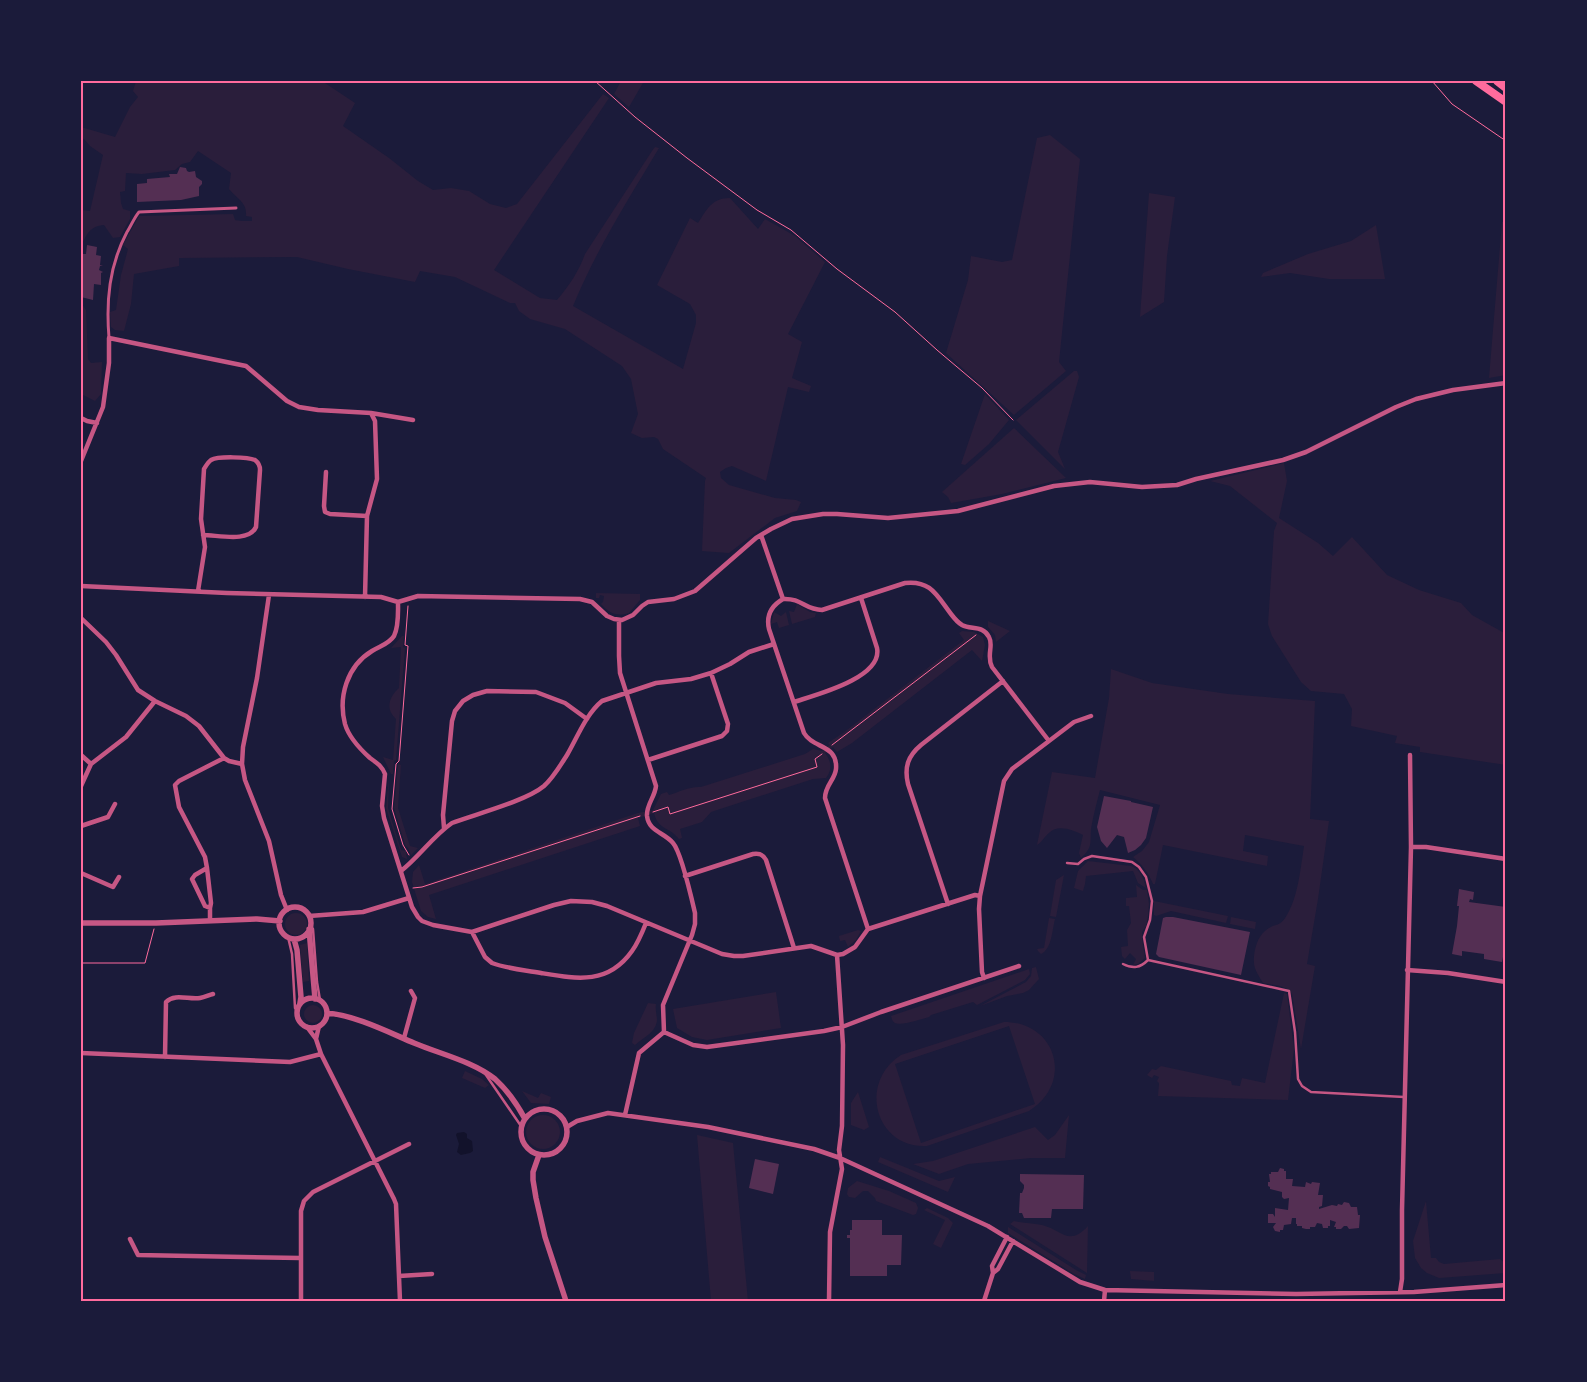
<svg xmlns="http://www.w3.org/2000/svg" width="1587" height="1382" font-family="Poppins,sans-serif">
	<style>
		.green { fill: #2a1e3b; fill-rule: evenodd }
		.water { fill: #12122b }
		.building { fill: #542f53 }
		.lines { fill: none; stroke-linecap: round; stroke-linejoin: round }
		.path { stroke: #ff6b9d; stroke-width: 1 }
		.service { stroke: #c65784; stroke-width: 2.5 }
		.pedestrian { stroke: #c65784; stroke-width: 3 }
		.minor { stroke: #c65784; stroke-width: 4.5 }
		.tertiary { stroke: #c65784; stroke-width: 5.5 }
		.trunk { stroke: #ff6b9d; stroke-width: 8 }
		.neatline { fill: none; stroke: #ff6b9d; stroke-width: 2 }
	</style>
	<rect width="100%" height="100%" fill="#1b1b3a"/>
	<path class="green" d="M136 81H322L355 103 343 126 389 158 418 181 433 190 451 188 469 191 490 204 506 208 517 204 603 94 609 98 494 270 540 298 557 300C569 286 579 271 585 254L652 151 655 147 659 148C628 200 596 250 573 306L683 369 696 323V315L690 304 657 285 690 218 698 223C707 209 712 198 730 198L758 229 765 219 795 236 825 262 788 334 802 342 792 378 811 386 809 392 788 387 766 481 732 466 726 468 720 472 721 478 729 485 775 498 796 500 801 502 797 511 775 518 729 553 702 551 705 481 706 478 663 449 658 439 654 437 642 438 631 433 638 414 631 379 622 366 565 329 530 319 519 311 515 303H510L455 277 420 271 415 282 348 269 297 257 179 258V266L134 274 131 304 124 331 115 330 111 327 110 312 116 310 121 275 128 249 123 245 139 216 233 214 235 220C237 221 248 221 252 221V217L246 216C247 202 238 200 229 189L231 173 198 151 190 162 182 164 175 170 142 174 126 173 125 191 120 192 121 203 123 209 130 211V219L120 237 113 238 104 225C90 226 87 234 81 246V210L90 211 103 155 90 146 84 139 81 138V127L115 137 130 107 138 97 133 91Z
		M621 81H644L629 107 614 94Z
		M1050 135 1080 159 1059 362 1066 371 1014 415 946 353 968 280 971 256 1002 262 1012 260 1037 138Z
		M1149 193 1175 197 1167 256 1164 302 1140 317Z
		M1502 222H1506V375L1489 378Z
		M1376 225 1385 279H1329L1290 273 1261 277 1263 273 1308 254 1351 241Z
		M81 303 86 310 88 359 91 363 102 362 101 394 95 401 81 394Z
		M1074 371H1077L1079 377 1058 452 1065 469 1016 420Z
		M985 394 1009 420 989 444 965 465 961 464Z
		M1014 428 1066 478 1002 494 951 503 948 497 942 492Z
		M1284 463 1287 481 1279 518 1318 543 1333 556 1352 537 1387 575 1419 590 1461 603 1472 615 1506 634V765L1420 752V747L1395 743 1397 736 1351 726 1352 709 1344 694 1311 691 1301 682 1272 636 1268 624 1274 531 1277 523 1230 486 1210 481Z
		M596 593 640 594V600L629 613C616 617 609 613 601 604L603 602 604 596 600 595 599 598H596Z
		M797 604 810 612 816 613 815 617 792 624 789 611 794 612Z
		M774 612 781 616 786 612 789 625 779 628 777 622 771 624Z
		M988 621 1010 631 996 642 995 635 988 627Z
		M962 631 974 632 983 637 985 645 982 661 972 650 852 743 837 752 833 747 825 753C831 761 833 769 826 778L813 779 711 812 702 822 680 829 682 838 679 839C670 827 658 830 654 813L638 818 640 826 429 895 436 919 428 917 421 911 412 882 413 872 419 865 425 884 638 813 653 810 661 794 667 792 669 795C679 792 690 786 701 787L805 754 813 749 822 751 830 745 828 743 843 733 964 640 959 633Z
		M402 636H404L403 647 405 648 396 760 394 761 393 774H391L383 757 393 760 396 719C385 709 389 697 399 688L401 647 391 648Z
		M1111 669 1152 683 1228 694 1315 701 1310 819 1329 821 1318 899 1307 964 1315 966 1301 1049 1292 994C1287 985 1273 985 1263 983 1260 978 1254 969 1254 963 1253 953 1257 937 1265 931 1275 922 1280 929 1288 913 1298 896 1301 866 1304 846L1245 835 1243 851 1268 856 1267 866 1163 845 1155 884H1153C1148 872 1143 866 1133 857L1142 851 1149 842 1160 805 1100 790C1097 802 1093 816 1091 829 1090 843 1093 847 1081 858L1079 853 1083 835C1073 830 1058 824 1049 833 1044 837 1042 842 1037 845L1052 772 1095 778 1109 698Z
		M398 764 401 765 398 808 410 846 418 848 411 855 408 848 405 845 394 808Z
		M389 777 388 808 401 850 406 851 407 859 402 857 386 808Z
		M1088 861 1131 866C1140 869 1144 878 1146 888L1138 883 1133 871 1086 876 1085 884 1083 891 1074 888 1078 871Z
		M1064 875 1056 917 1050 916 1056 880Z
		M1136 885 1143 890H1147L1149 904 1148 916 1146 926 1142 932V938L1145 958 1138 964 1133 965 1136 959 1130 953 1125 959 1122 956 1121 947 1128 946 1127 930 1131 923 1129 906H1126V898L1137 897Z
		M1154 901 1228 916 1226 923 1171 911 1156 916 1154 915Z
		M285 924a11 11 0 1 1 22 0a11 11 0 1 1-22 0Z
		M1231 917 1256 922 1255 929 1230 924Z
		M1049 918 1055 919C1052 930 1052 949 1041 954L1038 951 1037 949 1044 948Z
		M858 930 861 931 856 940 849 946 848 947 845 940 840 941 839 936Z
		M307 943 309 981 303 982 300 945Z
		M1036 967 1039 979 1029 990 1023 993 1007 996 980 1006 1026 982 1031 976 1032 968Z
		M1029 969 1030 974 1025 980 977 1005 973 1002 931 1015 929 1017C922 1019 901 1026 895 1023 892 1021 892 1019 891 1016Z
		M776 992 781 1028 707 1040 692 1037 677 1028 673 1009Z
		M1284 993 1287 994 1294 1049 1288 1100 1158 1096 1159 1083 1157 1081 1159 1077 1154 1075 1152 1078 1147 1075 1152 1069 1156 1070 1161 1066 1231 1081 1232 1085 1240 1086 1242 1078 1265 1083Z
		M648 1003 656 1004C655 1010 657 1015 657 1021 655 1033 644 1037 635 1045L632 1043 634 1033Z
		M304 1014a9 9 0 1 1 18 0a9 9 0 1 1-18 0Z
		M1004 1022C1057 1022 1074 1083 1029 1111L927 1146C876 1149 857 1083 901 1055ZM1009 1026 1035 1104 921 1143 895 1064Z
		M465 1071 482 1079 489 1085 485 1088 462 1078Z
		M522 1091 538 1098 541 1093 551 1097 549 1104 531 1103Z
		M858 1092 869 1127 864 1130 851 1125V1103Z
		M526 1132a17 17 0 1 1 34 0a17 17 0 1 1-34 0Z
		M1069 1115 1065 1158H1031L968 1164 939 1174 913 1164 933 1161 1035 1127 1048 1140 1055 1135Z
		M697 1135 733 1143 748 1301H711Z
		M880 1157 939 1181 955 1177 948 1192 878 1162Z
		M857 1181 889 1191 916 1203 918 1208 916 1214 913 1215 876 1201 875 1198 868 1191H863L855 1198 849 1197 847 1194 848 1188Z
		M1426 1201 1431 1258H1436L1439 1262 1444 1264 1500 1259 1505 1263 1506 1273 1439 1278 1427 1273 1421 1268 1415 1258 1413 1241Z
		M927 1208 948 1218 953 1223 941 1248 933 1244 945 1220 924 1210Z
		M1014 1221C1023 1223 1033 1223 1042 1225 1062 1230 1069 1247 1088 1226L1087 1273 1010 1224Z
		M1008 1227 1076 1270 1086 1275 1085 1279 1074 1274 1008 1233Z
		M1130 1271 1154 1272V1281L1131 1279Z"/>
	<path class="water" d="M464 1132 467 1134V1138L472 1141 473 1151 470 1153 461 1155 457 1152 459 1144 456 1135 457 1133Z"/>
	<path class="building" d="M180 167 186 168 187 171 189 172 195 171 196 177 202 181V184L199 187V196L181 200 137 202V184L147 183V179L170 177 169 174H177Z
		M87 245 97 247 96 255 101 256 100 265 103 266H100L99 270 103 272 101 273V285L94 284 93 300 81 297 83 291 81 290V254H86Z
		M1104 796 1131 801V802L1153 807 1146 838 1141 845 1135 850 1128 853 1124 837 1117 835 1107 848 1101 841 1097 827Z
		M1459 889 1474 892 1473 900 1470 899 1469 902 1506 907V957H1503L1502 962 1484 959V954L1462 951V956L1452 954 1457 926 1459 906H1457Z
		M1166 917H1173L1250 932 1241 975 1159 957 1156 954 1163 918Z
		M755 1159 779 1164 773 1194 749 1188Z
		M1280 1168 1284 1169V1171H1286V1179H1293L1292 1186 1305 1187 1306 1182 1311 1184 1312 1182 1320 1183 1318 1195H1323L1322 1206 1319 1207V1209L1332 1205 1337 1206 1338 1204 1342 1205 1344 1202 1349 1203 1351 1207H1357L1358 1215H1360L1359 1228 1349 1229 1347 1226H1344L1341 1229H1336V1227H1334L1336 1222 1330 1220V1226H1328V1228H1323L1322 1224 1317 1223 1315 1227H1310V1229H1306L1302 1228V1226H1297V1224H1296V1218H1292L1291 1224 1284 1225 1283 1230H1280V1232L1275 1231 1273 1227 1276 1223H1268V1214H1273L1275 1217V1208L1288 1210 1289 1198 1284 1199 1282 1197V1192L1270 1189V1187L1268 1186V1182H1270L1269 1174H1271V1172H1278Z
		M1020 1174 1084 1175 1083 1209H1052L1051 1218H1024L1022 1213H1019L1020 1193H1022L1024 1188V1185L1020 1181Z
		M852 1220H882V1235H902L901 1265H887V1276H850V1238H847V1235H850V1230H852Z"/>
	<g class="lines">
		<path class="path" d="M595 81 635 117 687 158 757 210 791 230 837 269 895 312 937 350 982 388 1013 420
			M1432 81 1452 104 1506 141
			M408 606 405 645 408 646 399 761 396 764 392 809 403 845 409 855
			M832 745 976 635
			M653 812 668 807 670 814 817 767 815 759 822 754
			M413 888 422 887 640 816
			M81 963H145L154 929"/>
		<path class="service" d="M1067 863 1078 864 1084 859 1092 856 1132 862 1139 867 1146 877 1152 901 1150 920 1144 937 1148 960
			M310 925 313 929 317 982 320 1000
			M288 937 292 954 295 1008 298 1011
			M1123 964C1133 969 1140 968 1148 960L1289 991 1295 1032 1298 1079 1302 1086 1311 1092 1404 1097
			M486 1075 521 1126"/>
		<path class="pedestrian" d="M109 338C106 301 109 266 127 232 131 226 134 218 139 212L236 208"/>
		<path class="minor" d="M81 418 87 421 97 423
			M81 461 103 407 109 363V338L246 366 287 401 299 407 318 410 371 413 413 420
			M326 472 324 506 325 512 330 514 367 516
			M761 535 783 599
			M81 586 227 593 381 597 398 602
			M198 591 205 547 201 519 204 469C206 466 208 462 211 460 218 456 248 457 255 460 259 463 260 466 260 470L256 527C249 543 218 535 203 535
			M269 595 257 678 243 747 242 764 245 780 269 841 281 895 287 910
			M365 597 367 516 377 479 375 421 371 413
			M783 599C771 606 766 616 769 629L804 733C813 749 838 744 836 769 835 780 825 785 825 798L868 929
			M783 599C802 598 805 610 822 610L905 583C931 580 937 596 951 614 954 618 957 622 962 625 971 630 983 625 989 637 994 646 986 655 992 667L1049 741
			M398 602 418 596 580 599 592 602 607 616 614 619 622 620 633 615 642 606 648 602 674 599 695 591 756 538 771 529 792 519 823 514H837L888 518 958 511 1054 486 1090 482 1142 487 1177 485 1196 479 1283 460 1306 452 1396 407 1416 399 1453 390 1506 383
			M398 602C398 612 399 626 394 636 389 644 380 646 372 651 347 666 338 697 345 724 349 738 360 749 370 758 377 763 382 766 385 774L382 806 384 818 412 907 418 917 422 921 433 925 472 932 554 905 571 901 592 902 607 906 722 954 734 956H743L811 946 837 955 843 954 855 947 868 929 975 895 980 896
			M81 618 106 642 116 655 138 690 155 701 186 716 199 726 224 758 229 761 242 764
			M619 620V656L620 673 656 786C655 797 646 805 647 816 649 832 664 832 673 843 681 852 692 900 695 913V924L692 935 663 1005 664 1032
			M794 702C815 695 883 678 877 648L861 598
			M81 755 91 764
			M648 760 722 736 727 731 728 724 711 673
			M81 786 91 764 126 737 155 701
			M81 826 108 817 115 804
			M444 828 443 815 452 721 455 711 463 701 473 695 487 691 536 692 565 703 587 719
			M1411 847H1426L1506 859
			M207 868 205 857 179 807 175 785 179 781 224 758
			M207 868 211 903 210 908 205 906 192 879 195 875Z
			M401 871C419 857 433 836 452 823 476 814 526 801 544 786 553 778 560 766 567 755 577 738 586 714 602 701L656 683 691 679 711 673 730 664 749 652 774 644
			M81 873 113 887 119 877
			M685 876 753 854C759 853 763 854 766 860L794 948
			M948 904 908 784C904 767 908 756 921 745L1003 681
			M210 908V920
			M309 916 363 912 409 898
			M472 932 485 957 492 963C508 969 525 970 541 973 577 979 608 985 632 951 638 943 642 933 646 923
			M1407 970 1448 973 1506 982
			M984 978 982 972 979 909 980 896 1004 781 1012 769 1049 741 1074 722 1091 716
			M307 1027 316 1039 321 1054 394 1199 396 1204 400 1301
			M664 1032 693 1045 707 1047 824 1031 842 1027 881 1012 1019 966
			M404 1038 415 998 411 991
			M316 1039 319 1026
			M81 1053 290 1062 321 1054
			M165 1057 166 1002C175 993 189 1000 200 998 205 997 209 995 213 994
			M625 1115 639 1053 664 1032
			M567 1127 577 1121 608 1113 708 1127 814 1149 840 1158 988 1226 1080 1282 1105 1290 1296 1294 1414 1292 1506 1285
			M130 1239 138 1255 300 1258
			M993 1273 992 1266 1007 1237
			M399 1276 432 1274
			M1400 1292 1402 1279V1210L1411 847 1410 755
			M301 1301V1211L304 1201 313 1192 409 1144
			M829 1301 830 1232 842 1169 839 1150 842 1126 843 1045 837 955
			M984 1301 993 1273 998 1269 1013 1241
			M1104 1301 1105 1290"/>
		<path class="tertiary" d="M279 923a16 16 0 1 1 32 0a16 16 0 1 1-32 0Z
			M81 923H156L257 919 280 921
			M309 929 315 999
			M294 939 297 950 301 997 300 1003
			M297 1013a15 15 0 1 1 30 0a15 15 0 1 1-30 0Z
			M327 1013C354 1015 388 1032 414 1043 440 1054 472 1061 495 1079 507 1090 517 1104 525 1119
			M521 1132a23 23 0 1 1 46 0a23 23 0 1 1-46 0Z
			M539 1155 533 1172V1180L536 1198 545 1237 566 1301"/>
		<path class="trunk" d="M1476 81 1506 102
			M1497 81 1506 88"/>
	</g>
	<rect width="1587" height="1382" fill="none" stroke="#1b1b3a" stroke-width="165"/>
	<rect x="82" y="82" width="1422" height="1218" class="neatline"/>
</svg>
